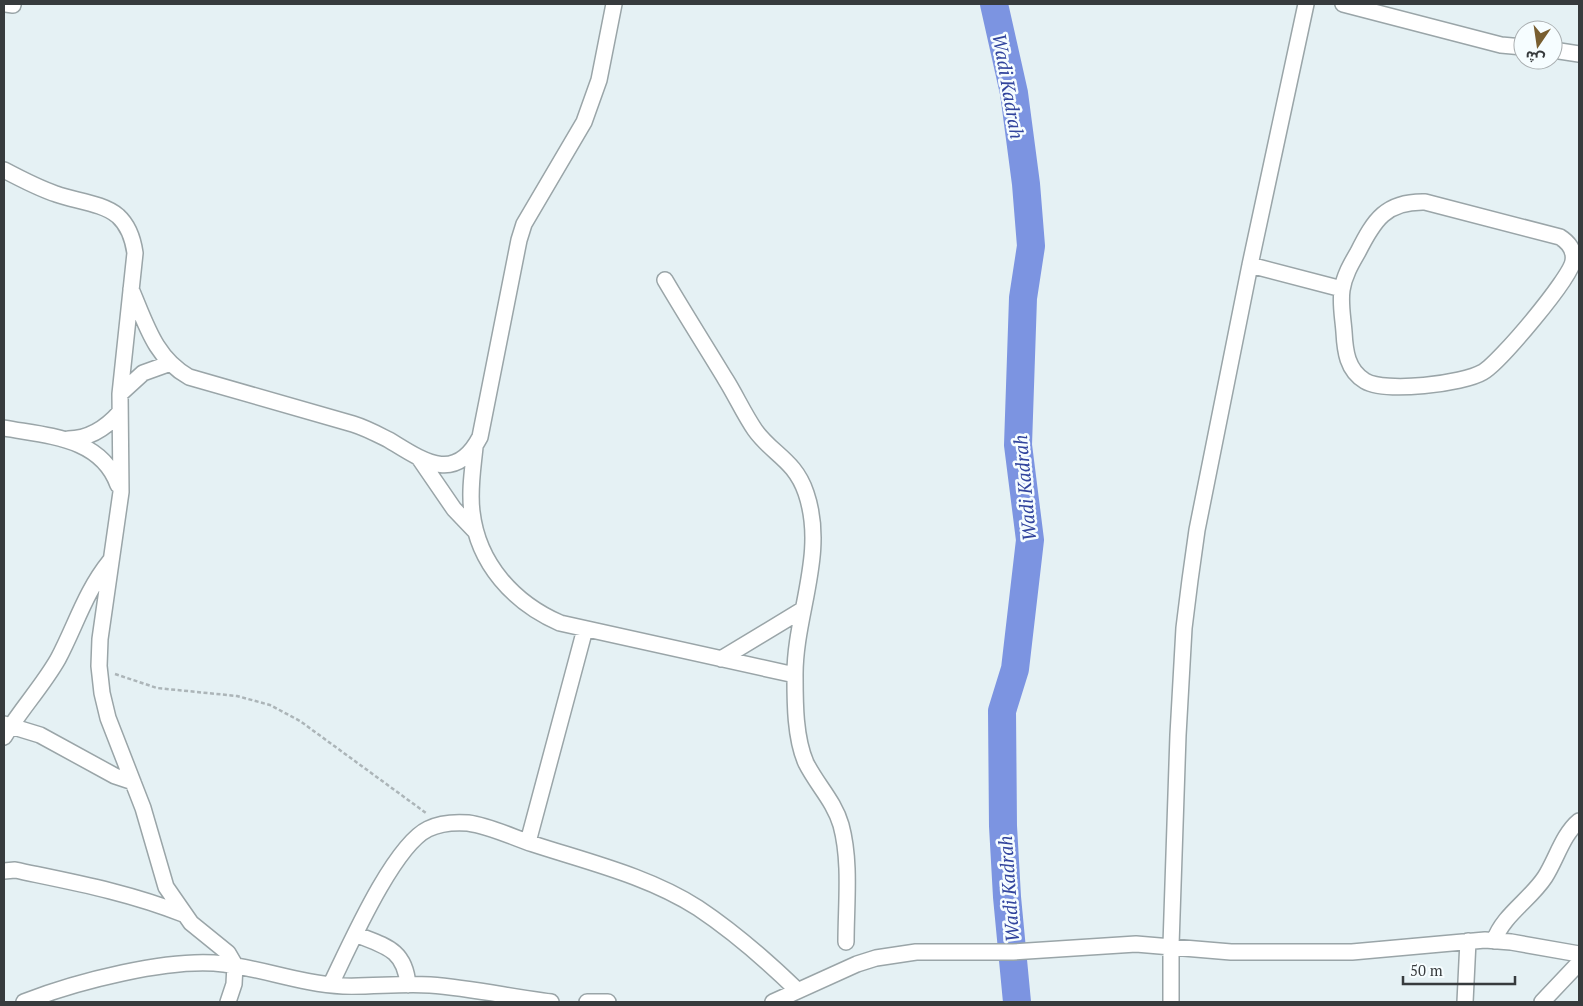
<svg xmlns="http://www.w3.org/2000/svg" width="1583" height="1006" font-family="'PT Serif','Noto Sans Arabic',serif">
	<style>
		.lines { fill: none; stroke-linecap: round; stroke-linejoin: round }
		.river { stroke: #7c94e1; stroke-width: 28 }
		.street-casing { stroke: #9aa5a8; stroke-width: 18 }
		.path { stroke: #acb5b8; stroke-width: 2.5; stroke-dasharray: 4 2.5; stroke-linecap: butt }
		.street { stroke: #fff; stroke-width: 15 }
		.labels { text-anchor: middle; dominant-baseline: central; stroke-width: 5; stroke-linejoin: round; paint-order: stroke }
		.water-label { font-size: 19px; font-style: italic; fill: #31449d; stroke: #f6fdff }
	</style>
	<rect width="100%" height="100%" fill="#e5f1f4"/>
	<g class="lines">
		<path class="river" d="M994 4 1014 93 1026 184 1031 246 1023 298 1018 445 1030 540 1015 669 1002 711 1003 826 1007 897 1017 1002"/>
		<g class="street-casing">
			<path id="street" d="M6 4 13 5
				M1343 4 1501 45 1523 47
				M1553 50 1579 54
				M4 170C21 179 38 188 56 194 75 201 103 203 118 216 129 226 133 239 135 253L120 394 121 492 100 639 99 666 102 693 108 718 143 808 166 887 191 923 228 953 235 965 234 984 228 1002
				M1425 202 1560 237C1568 242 1575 250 1573 261 1571 278 1499 363 1483 372 1463 384 1385 393 1365 381 1347 370 1345 351 1344 332 1343 318 1340 304 1342 290 1344 276 1351 264 1358 252 1374 220 1386 201 1425 202Z
				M1250 265 1342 289
				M665 280C685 314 706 347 726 380 736 396 744 414 755 430 772 454 795 460 806 493 827 554 794 616 795 677 795 703 795 738 806 763 817 785 834 801 841 825 851 862 846 904 846 942
				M131 289C146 324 155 358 189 377L353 424C366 428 377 434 389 440 422 460 455 485 480 437L519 240 524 224 584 122 599 80 614 4
				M120 394 143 373 168 364
				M4 428C47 436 101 437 118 485
				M68 439C90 439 106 428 120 412
				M475 447C473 468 469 490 472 512 478 564 514 603 560 623L795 675
				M419 458 454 509 475 531
				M721 659 802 610
				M4 724 40 735 115 776 133 782
				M4 737C20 710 42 687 58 659 76 625 85 592 110 561
				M528 842 585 629
				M4 871 15 870C72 882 128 892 183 914
				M355 934C385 946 405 949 408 985
				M1494 941C1503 915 1530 900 1545 877 1556 860 1563 834 1579 821
				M331 984C349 947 393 846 428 829 440 823 454 822 468 823 490 826 512 837 533 844 588 862 648 876 698 908 734 932 766 960 797 990
				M24 1002C75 982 170 957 224 964 264 969 302 984 343 986 372 987 401 983 430 985 471 988 511 997 551 1002
				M587 1002H608
				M773 1002 857 964 876 958 916 952H1013L1136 944 1231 952H1352L1485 940 1511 942 1579 954
				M1171 1002V945L1178 735 1184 628 1190 580 1197 530 1250 265 1306 4
				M1465 1002 1468 941
				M1542 1002 1577 965"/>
		</g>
		<path class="path" d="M115 674 157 688 237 696 270 705 300 721 426 813"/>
		<use href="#street" class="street"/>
	</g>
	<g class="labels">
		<g class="water-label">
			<text transform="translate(1009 86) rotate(80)">Wadi Kadrah</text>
			<text transform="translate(1024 488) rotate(-95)">Wadi Kadrah</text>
			<text transform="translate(1008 889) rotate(-94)">Wadi Kadrah</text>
		</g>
	</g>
	<rect width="1583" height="1006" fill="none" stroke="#373b3d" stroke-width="10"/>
	<g transform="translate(1538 45) rotate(193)"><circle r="24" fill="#f6fdff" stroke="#aaafb1"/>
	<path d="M0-4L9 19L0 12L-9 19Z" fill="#785e30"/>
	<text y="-8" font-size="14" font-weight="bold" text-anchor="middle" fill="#373b3d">ش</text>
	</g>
	<path d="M1403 976v8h112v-8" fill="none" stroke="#373b3d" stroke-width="2.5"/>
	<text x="1410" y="976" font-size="15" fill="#373b3d" stroke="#f6fdff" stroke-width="4" paint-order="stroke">50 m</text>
</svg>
